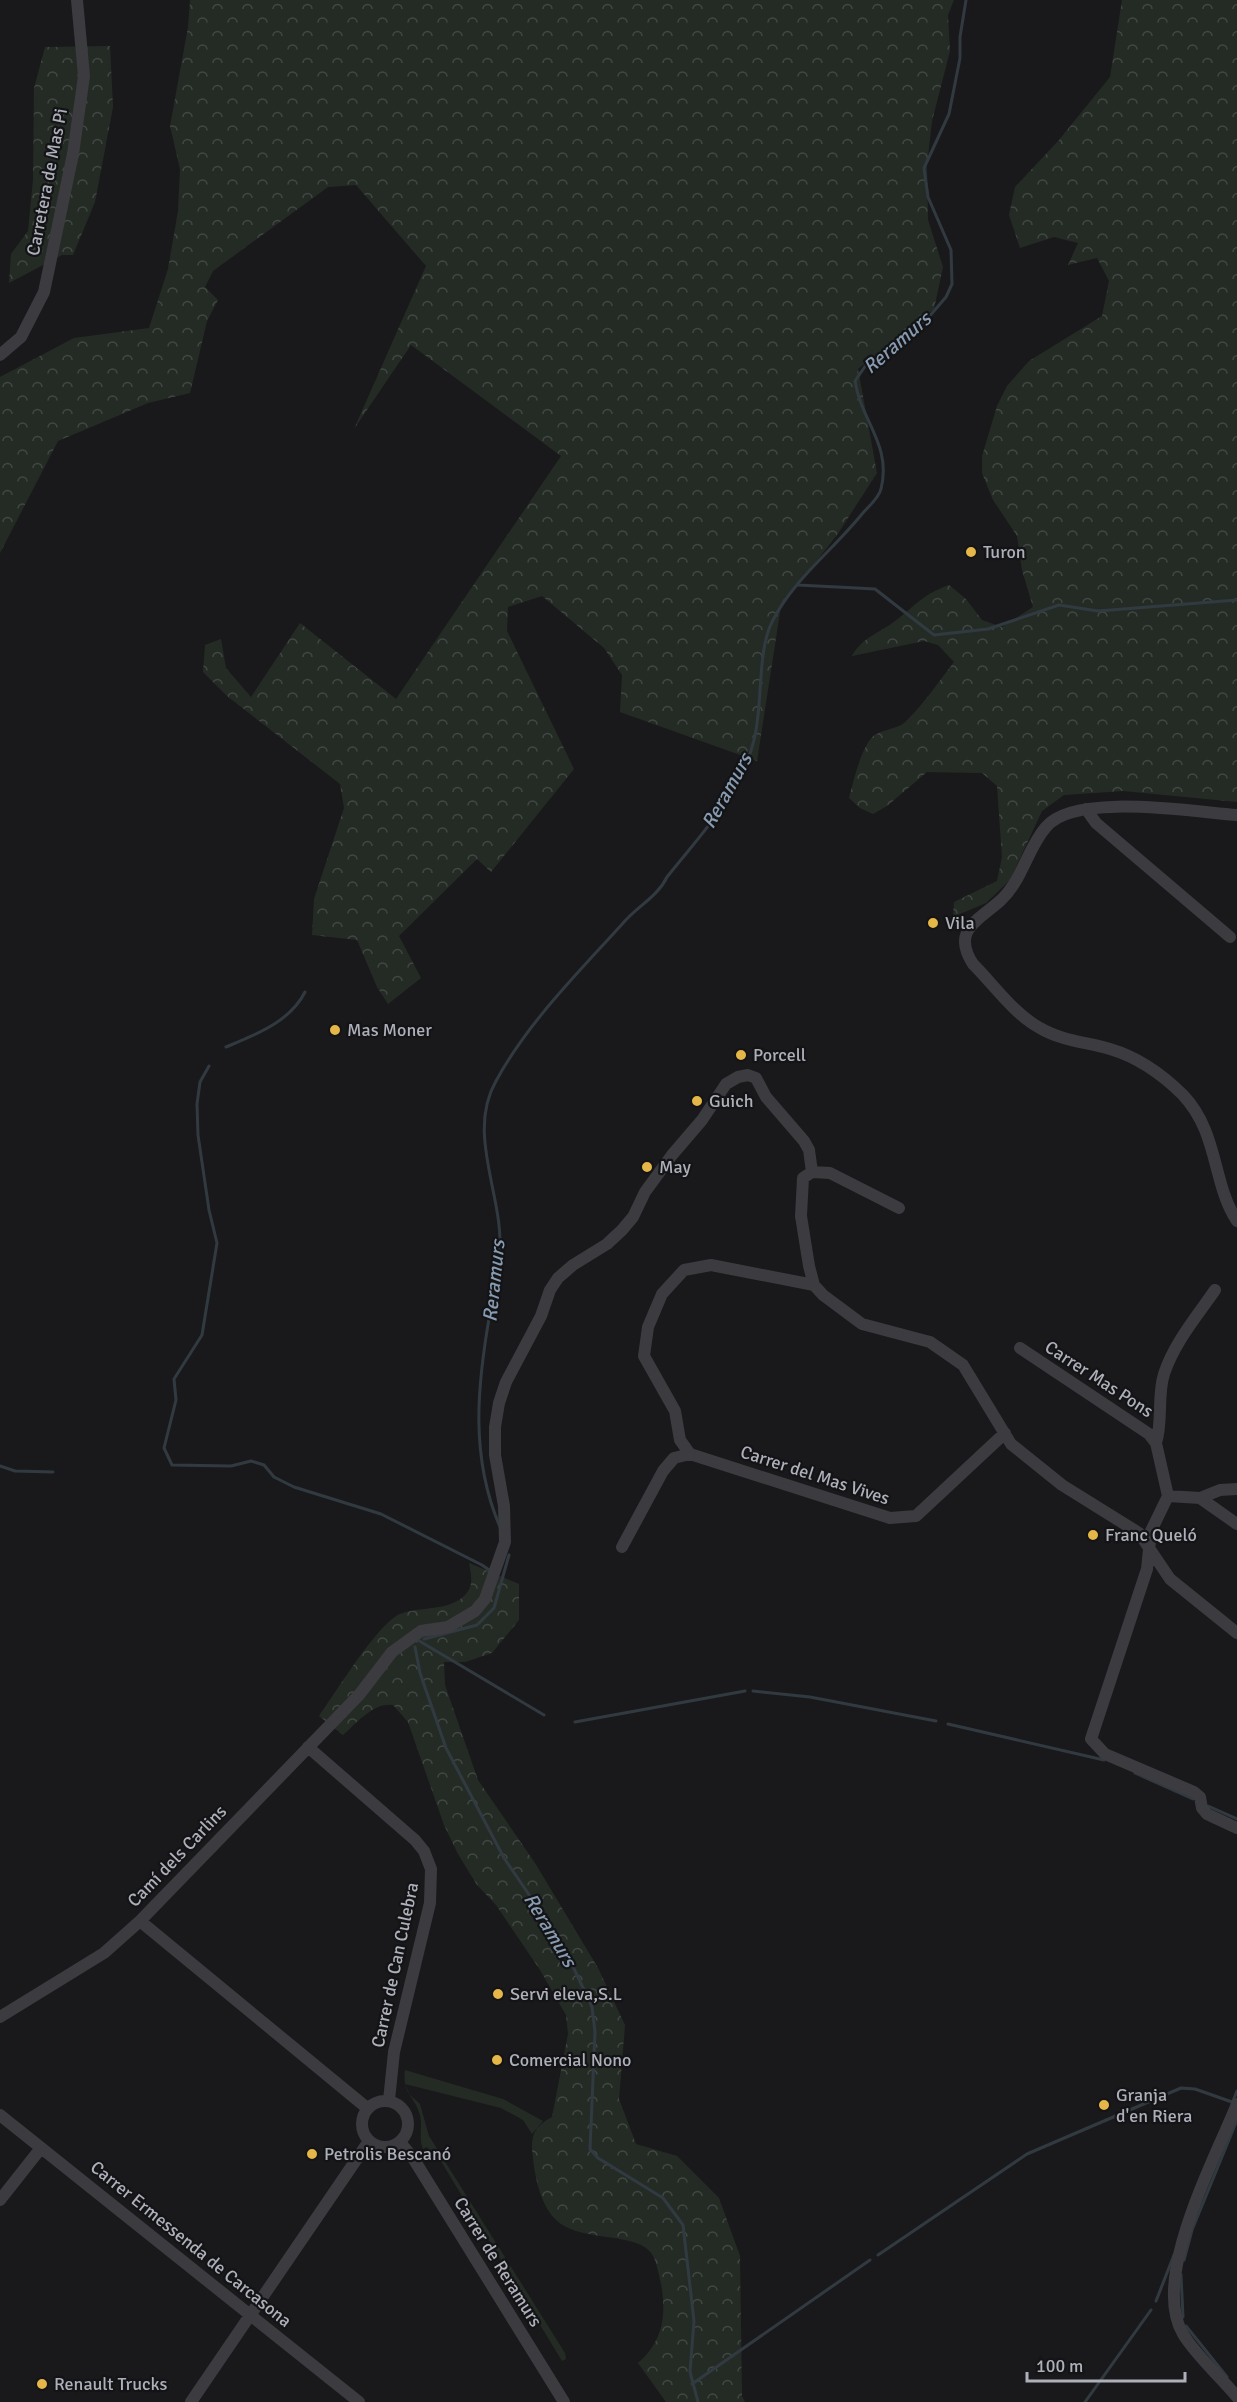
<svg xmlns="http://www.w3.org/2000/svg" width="1237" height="2402" font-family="Signika,sans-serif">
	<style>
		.grass { fill: #242b25 }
		.forest { fill: url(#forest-crowns) }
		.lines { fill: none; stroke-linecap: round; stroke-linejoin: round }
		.stream { stroke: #323a41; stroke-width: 3 }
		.minor { stroke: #3b3b40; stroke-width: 12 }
		.poi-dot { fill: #e5b648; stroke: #141416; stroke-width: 2 }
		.labels { text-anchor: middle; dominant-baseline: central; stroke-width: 4.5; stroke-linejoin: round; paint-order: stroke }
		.street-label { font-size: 18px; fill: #adb0ba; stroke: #141416 }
		.poi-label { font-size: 18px; fill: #adb0ba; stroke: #141416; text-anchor: start }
		.water-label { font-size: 20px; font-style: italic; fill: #879cb2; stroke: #141416 }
	</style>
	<defs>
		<pattern id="forest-crowns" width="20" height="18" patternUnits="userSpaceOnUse" patternTransform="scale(1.5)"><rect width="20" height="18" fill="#242b25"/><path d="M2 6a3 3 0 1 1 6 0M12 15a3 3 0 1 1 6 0" fill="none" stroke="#414743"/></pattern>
	</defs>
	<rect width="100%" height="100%" fill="#19191b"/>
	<path class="grass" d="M405 2070 503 2099 543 2121 532 2134 523 2120 501 2108 405 2084 410 2095 420 2104 429 2136 565 2353 566 2359 562 2361 436 2153 431 2155 427 2147 423 2149C418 2137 423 2127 420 2115 414 2095 402 2094 405 2070Z"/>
	<path class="forest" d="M190 0H954L948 15 950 51 932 121 927 165 928 220 943 267 934 309 858 369 877 473 837 535 781 606 757 761 620 712 622 675 604 648 542 596 508 607 507 631 574 769 491 872 477 859 399 936 421 978 388 1004 377 987 357 940 312 935 314 899 344 808 340 784 227 696 203 672 205 645 221 639 226 668 251 697 300 623 396 699 561 456 411 345 354 429 426 266 356 185 328 187 213 271 205 287 218 300 207 321 190 393 148 403 58 441 0 553V377L74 338 149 328 168 269 178 211 180 169 170 126 188 27Z
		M1122 0H1237V802L1123 791 1064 795 1042 811 1010 880 986 903 953 917 954 902 997 881 1002 857 997 786 982 773 927 772 887 806 873 814 860 808 849 798C853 783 862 743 875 735 884 729 897 729 904 723 921 708 940 680 954 662L938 645 924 641 852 656C861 639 875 635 891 624 915 607 919 596 949 585L966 599 982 620 1002 627 1033 607 1022 570 1017 536 993 500 982 473V456L997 406 1007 386 1029 361 1102 316 1109 281 1097 258 1068 265 1078 243 1054 237 1020 248 1009 215 1015 187 1059 140 1110 77Z
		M110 46 113 107 95 202 73 255H62L9 283 11 254 28 231 33 180 34 88 45 47Z
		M469 1563 519 1584V1620L492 1653 465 1662H444L445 1685 478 1780 535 1863 598 1968 625 2025 619 2099 636 2144 677 2156 719 2198 740 2256 742 2396 745 2402H666L638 2363C666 2339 667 2308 659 2275 656 2262 654 2251 641 2245 616 2234 584 2239 561 2224 542 2211 535 2179 533 2158 530 2137 533 2127 552 2117L568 2034 566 2015 540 1970 496 1905 477 1885 458 1854 444 1825 408 1722 393 1705C373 1702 357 1723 343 1735L319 1716C335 1694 377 1624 400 1614 420 1606 450 1612 466 1594 474 1585 471 1574 469 1563Z"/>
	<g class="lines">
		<path class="stream" d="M798 585 875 589 934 635 988 629 1059 605 1098 611 1237 600
			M226 1047C255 1035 290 1022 305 992
			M209 1066 200 1082 197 1104 198 1135 209 1210 217 1243 202 1335 174 1379 176 1400 164 1448 172 1465 231 1466 251 1461 264 1465 274 1477 294 1487 381 1514 482 1565 492 1572
			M0 1466 15 1471 53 1472
			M500 1527C470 1457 477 1386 490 1313 494 1290 500 1268 500 1245 501 1191 467 1132 496 1081 528 1022 579 972 624 922 638 906 658 896 667 877 701 834 741 794 754 740 763 706 757 651 772 622 792 581 833 550 862 514 868 507 879 498 881 489 892 445 861 421 855 381L866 365 928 318 946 297 952 284 951 250 928 197 924 168 949 114 960 58V37L966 0
			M416 1639 544 1715
			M424 1639 477 1625 494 1608 509 1555
			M415 1647 420 1673 446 1748 504 1858 562 1943 592 2007 595 2032 590 2149 598 2158 663 2198 683 2225 694 2321 690 2372 698 2402
			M753 1691 810 1697 936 1721
			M575 1722 745 1691
			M948 1724 1104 1760
			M1135 1773 1193 1799
			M1208 1806 1237 1819
			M1233 2101 1237 2091
			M878 2255 1027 2154 1181 2088 1195 2089 1232 2102
			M1184 2260 1192 2230 1237 2120
			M1181 2275 1183 2317
			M1156 2301 1174 2255
			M1186 2326 1227 2377
			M692 2384 870 2260
			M1085 2402 1151 2310"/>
		<path class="minor" d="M0 355 21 337 44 292 73 154 84 76 77 0
			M1086 809 1096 823 1230 937
			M1237 815C1194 812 1074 792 1046 827 1027 849 1023 879 1001 900 978 921 951 930 973 964 994 985 1014 1014 1040 1028 1062 1041 1086 1042 1110 1049 1137 1057 1163 1075 1183 1095 1219 1133 1212 1183 1237 1221
			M812 1172 830 1173 899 1208
			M814 1285 711 1265 684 1270 662 1294 648 1327 644 1356 675 1411 680 1440 690 1454 890 1518 916 1516 1005 1433
			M1020 1348 1149 1434 1156 1443 1168 1496
			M1156 1443C1163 1421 1157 1396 1164 1374 1174 1343 1197 1316 1215 1290
			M1200 1498 1220 1490 1237 1489
			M1237 1524 1200 1498 1168 1496 1151 1531 1147 1569 1091 1739 1105 1754 1194 1792 1200 1797 1202 1808 1207 1814 1237 1828
			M622 1547 663 1471 674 1458 690 1454
			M308 1747 415 1840 424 1851 431 1869 430 1903 394 2052 389 2100
			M140 1921 367 2108
			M0 2017 104 1953 140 1921 359 1695 392 1652 421 1631 448 1627 475 1611 485 1599 505 1542 504 1506 495 1455V1427L499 1403 506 1382 541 1316 550 1290 558 1278 573 1265 607 1244 622 1230 633 1217 645 1192 672 1155 702 1120 726 1084 738 1077 748 1075 756 1078 766 1097 804 1141 809 1150 812 1172 803 1178 801 1216 809 1266 814 1285 823 1295 862 1324 930 1342 963 1365 1011 1444 1062 1485 1139 1533 1170 1579 1237 1633
			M362 2124a23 23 0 1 1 46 0a23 23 0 1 1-46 0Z
			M1237 2104C1215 2159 1150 2279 1183 2334 1197 2357 1220 2376 1237 2397
			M0 2115 359 2402
			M400 2142 413 2158 564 2402
			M0 2200 41 2148
			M191 2402 369 2141"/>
	</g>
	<g class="poi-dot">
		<circle cx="971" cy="552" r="6"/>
		<circle cx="933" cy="923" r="6"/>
		<circle cx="335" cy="1030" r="6"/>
		<circle cx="741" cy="1055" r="6"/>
		<circle cx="697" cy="1101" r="6"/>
		<circle cx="647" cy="1167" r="6"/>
		<circle cx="1093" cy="1535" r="6"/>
		<circle cx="498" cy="1994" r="6"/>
		<circle cx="497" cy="2060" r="6"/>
		<circle cx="1104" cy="2105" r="6"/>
		<circle cx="312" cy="2154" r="6"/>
		<circle cx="42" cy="2384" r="6"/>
	</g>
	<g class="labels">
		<g class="street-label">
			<text transform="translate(47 182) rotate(-79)">Carretera de Mas Pi</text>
			<text transform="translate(1099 1379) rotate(33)">Carrer Mas Pons</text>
			<text transform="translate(815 1475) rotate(18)">Carrer del Mas Vives</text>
			<text transform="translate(177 1856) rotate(-46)">Camí dels Carlins</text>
			<text transform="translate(395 1965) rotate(-78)">Carrer de Can Culebra</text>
			<text transform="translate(191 2244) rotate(39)">Carrer Ermessenda de Carcasona</text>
			<text transform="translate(498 2262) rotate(58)">Carrer de Reramurs</text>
		</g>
		<g class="poi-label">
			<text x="983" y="552">Turon</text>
			<text x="945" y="923">Vila</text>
			<text x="347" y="1030">Mas Moner</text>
			<text x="753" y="1055">Porcell</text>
			<text x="709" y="1101">Guich</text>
			<text x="659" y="1167">May</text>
			<text x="1105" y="1535">Franc Queló</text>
			<text x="510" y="1994">Servi eleva,S.L</text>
			<text x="509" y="2060">Comercial Nono</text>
			<text x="1116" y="2095">Granja<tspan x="1116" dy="21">d'en Riera</tspan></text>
			<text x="324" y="2154">Petrolis Bescanó</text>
			<text x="54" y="2384">Renault Trucks</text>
		</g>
		<g class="water-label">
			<text transform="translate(897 343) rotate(-41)">Reramurs</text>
			<text transform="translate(727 791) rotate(-61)">Reramurs</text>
			<text transform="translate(494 1281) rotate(-84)">Reramurs</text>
			<text transform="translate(550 1930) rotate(59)">Reramurs</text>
		</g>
	</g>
	<path d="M1027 2372v9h158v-9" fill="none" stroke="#adb0ba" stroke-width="3"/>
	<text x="1036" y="2372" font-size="18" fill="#adb0ba" stroke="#141416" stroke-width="4.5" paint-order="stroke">100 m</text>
</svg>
